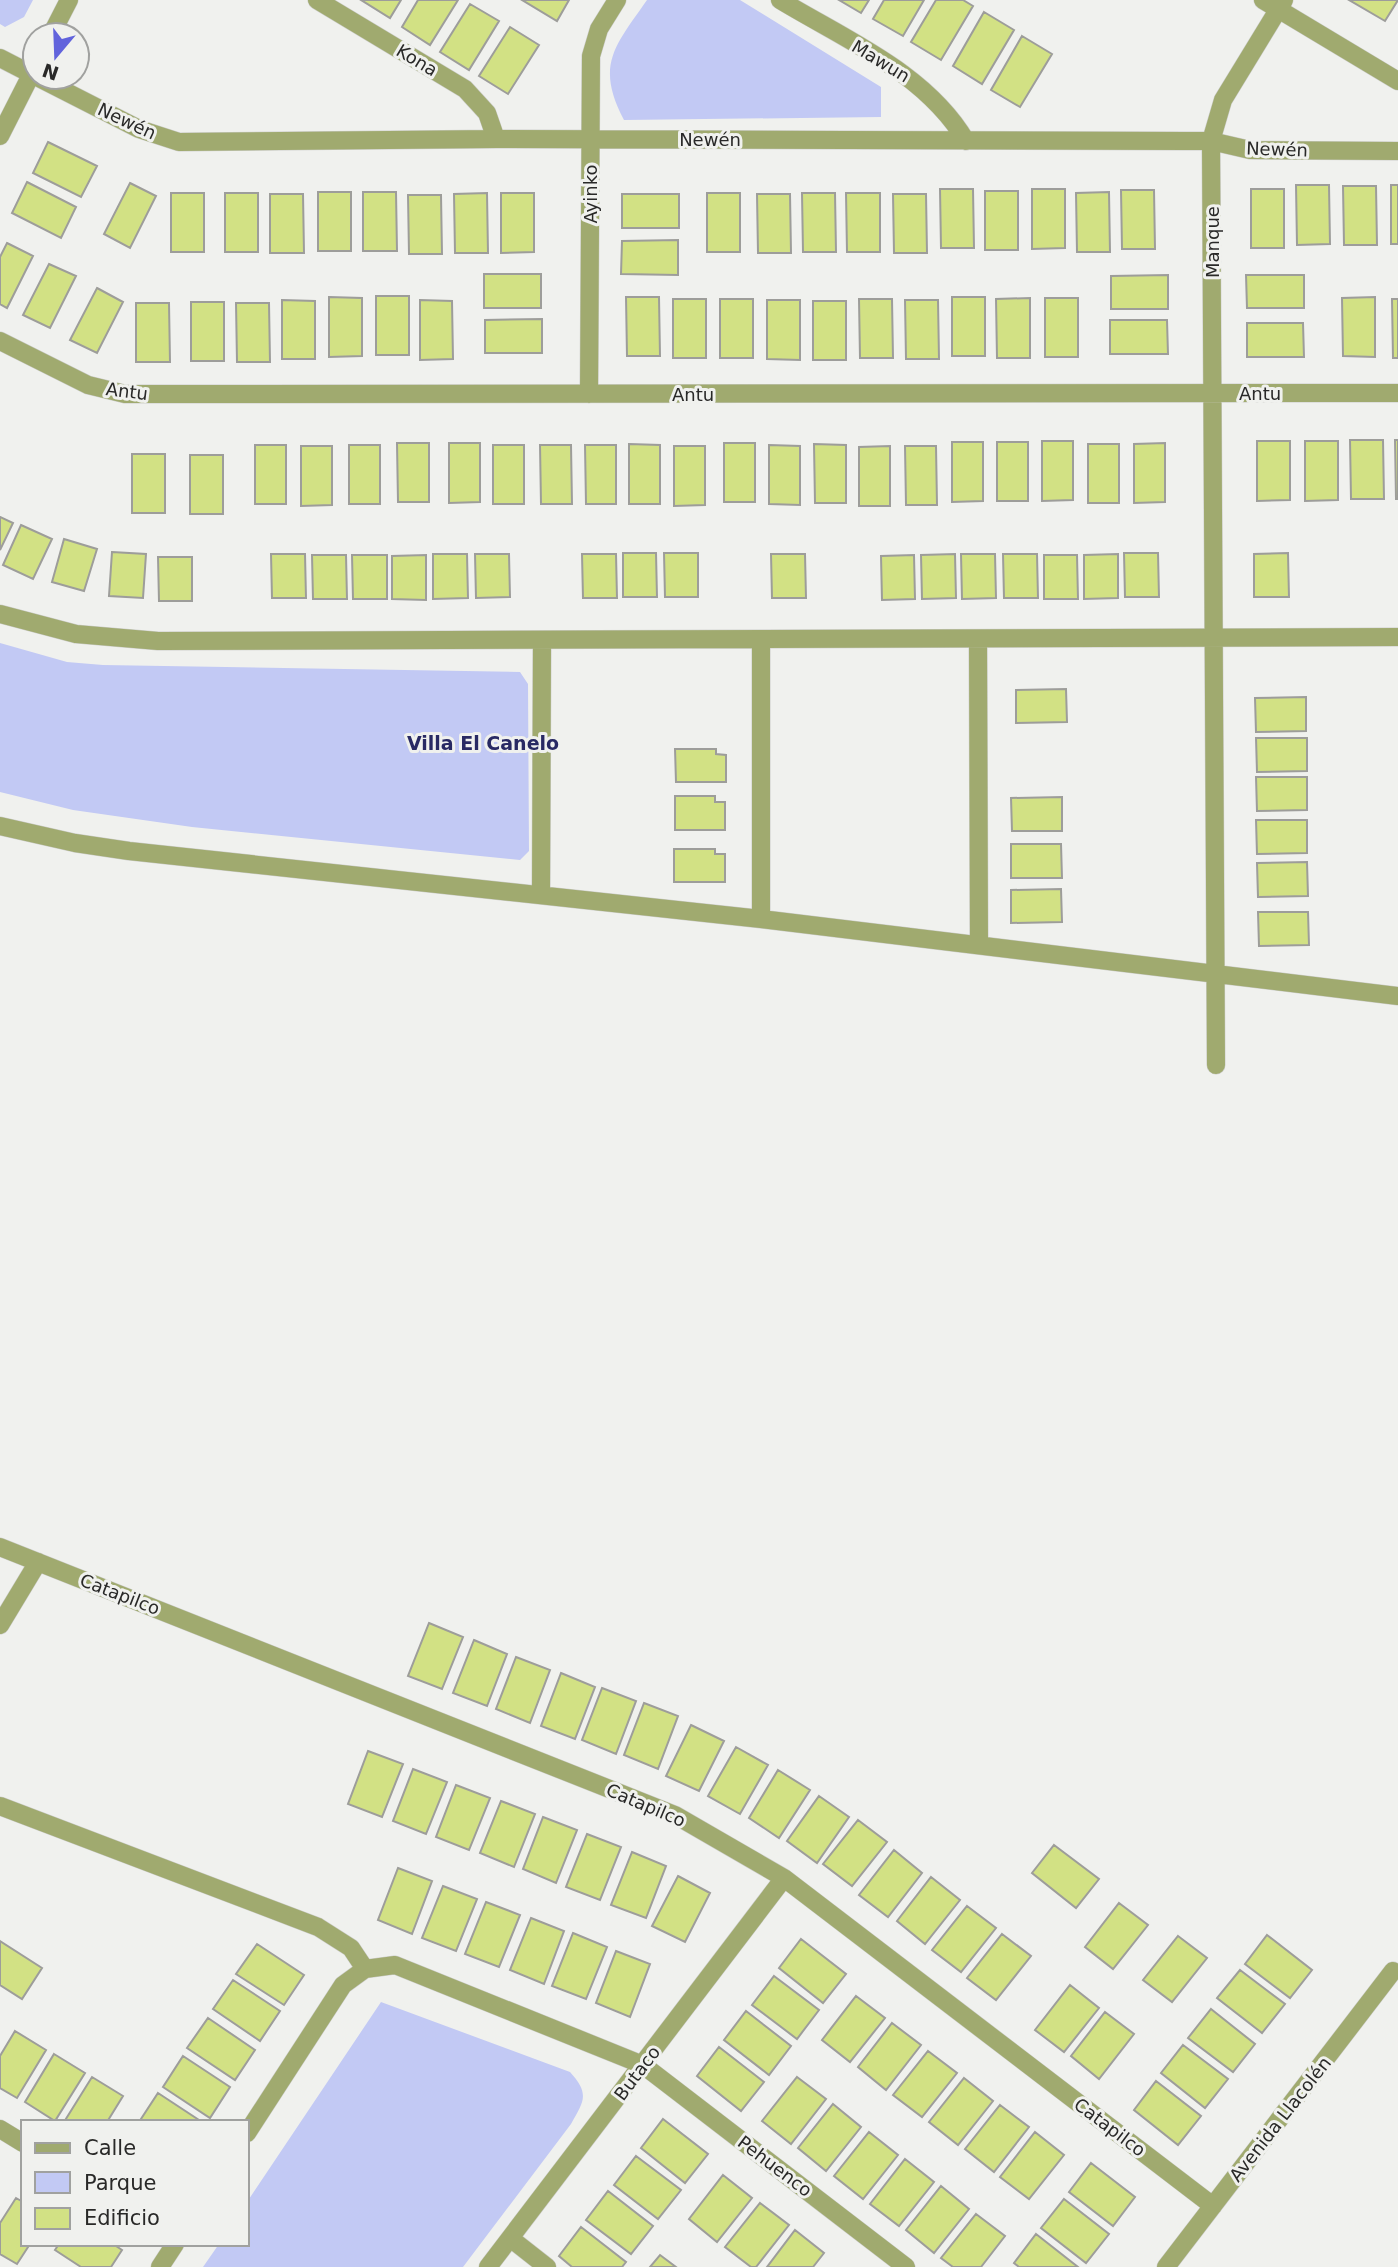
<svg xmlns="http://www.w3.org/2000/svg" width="1398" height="2267" font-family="'DejaVu Sans',sans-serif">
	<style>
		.green { fill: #c2c9f4 }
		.building { fill: #d2e184; stroke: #9d9d9a; stroke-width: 2 }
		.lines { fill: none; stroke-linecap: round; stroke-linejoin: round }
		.street-casing { stroke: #cccdca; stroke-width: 19 }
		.street { stroke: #a0aa6f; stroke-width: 18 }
		.labels { text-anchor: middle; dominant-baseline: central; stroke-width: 6; stroke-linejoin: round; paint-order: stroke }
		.street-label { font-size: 18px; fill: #292928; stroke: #f0f1ee }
		.neighbourhood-label { font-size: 19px; font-weight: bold; fill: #282963; stroke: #f0f1ee }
	</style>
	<rect width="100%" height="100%" fill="#f0f1ee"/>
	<path class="green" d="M0 0H33L24 17 5 27 0 24Z
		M647 0H740L881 87V117L624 120C595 65 615 46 647 0Z
		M0 643 67 662 103 665 520 672 528 684 529 851 520 860 192 827 73 810 0 792Z
		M381 2002 570 2072C590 2094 584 2101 571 2124L463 2267H203L219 2244H247V2202Z"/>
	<path class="building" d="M361 0H401L390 18Z
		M418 0H458L430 45 402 27Z
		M522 0H569L557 21Z
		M839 0H869L861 13Z
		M884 0H924L903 36 873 19Z
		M936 0H963L973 6 941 60 911 42Z
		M1349 0H1398L1385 21Z
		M470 4 499 21 469 70 440 52Z
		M984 12 1014 30 982 84 953 66Z
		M510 27 539 45 508 94 479 76Z
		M1022 36 1052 54 1020 107 991 90Z
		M48 142 97 166 81 197 33 173Z
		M27 182 76 207 61 238 12 213Z
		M130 183 156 196 130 248 104 234Z
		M1296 185H1329L1330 244 1297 245Z
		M1391 185H1398V244H1391Z
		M1343 186H1376L1377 245H1344Z
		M940 189H973L974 248H941Z
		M1032 189H1065V248L1032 249Z
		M1251 189H1284V248H1251Z
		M1121 190H1154L1155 249H1122Z
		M985 191H1018V250H985Z
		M318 192H351V251H318Z
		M363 192H396L397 251H363Z
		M1109 192 1110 252H1077L1076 193Z
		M171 193H204V252H171Z
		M225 193H258V252H225Z
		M487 193 488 253H455L454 194Z
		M501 193H534V252L501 253Z
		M707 193H740V252H707Z
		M802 193H835L836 252H803Z
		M846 193H880V252H847Z
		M270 194H303L304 253H270Z
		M622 194H679V228H622Z
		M757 194H790L791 253H758Z
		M893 194H926L927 253H894Z
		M408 195H441L442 254H409Z
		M678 240V275L621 274 622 241Z
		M7 243 33 256 7 308 0 304V257Z
		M49 264 76 276 50 328 23 315Z
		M484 274H541V308H484Z
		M1168 275V309H1111V276Z
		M1246 275H1304V308H1247Z
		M97 288 123 302 97 353 70 340Z
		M376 296H409V355H376Z
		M329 297 362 298V356L329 357Z
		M626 297H659L660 356H627Z
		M952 297H985V356H952Z
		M1375 297V357L1343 356 1342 298Z
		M1030 298V358H997L996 299Z
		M1045 298H1078V357H1045Z
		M673 299H706V358H673Z
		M720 299H753V358H720Z
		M859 299H892L893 358H860Z
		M1392 299H1398V358H1393Z
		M282 300 315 301V359H282Z
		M420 300 452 301 453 359 420 360Z
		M767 300H800V360L767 359Z
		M905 300H938L939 359H906Z
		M813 301H846V360H813Z
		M191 302H224V361H191Z
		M136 303H169L170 362H136Z
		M236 303H269L270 362H237Z
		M542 319V353H485V320Z
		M1110 320H1167L1168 354H1110Z
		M1247 323H1303L1304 357H1247Z
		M1350 440H1383L1384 499H1351Z
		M1395 440H1398V499H1396Z
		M1042 441H1073V500L1042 501Z
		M1257 441H1290V500L1257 501Z
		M1305 441H1338V500L1305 501Z
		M952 442H983V501L952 502Z
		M997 442H1028V501H997Z
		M397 443H429V502H398Z
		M449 443H480V502L449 503Z
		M724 443H755V502H724Z
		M1165 443V502L1134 503V444Z
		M629 444 660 445V504H629Z
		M814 444 846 445V503H815Z
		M1088 444H1119V503H1088Z
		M255 445H286V504H255Z
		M349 445H380V504H349Z
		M493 445H524V504H493Z
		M540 445H571L572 504H541Z
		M585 445H616V504H586Z
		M769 445 800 446V505L769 504Z
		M301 446H332V505L301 506Z
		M674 446H705V505L674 506Z
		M890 446V506H859V447Z
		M905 446H936L937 505H906Z
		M132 454H165V513H132Z
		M190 455H223V514H190Z
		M0 517 13 523 0 550Z
		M21 525 52 539 33 579 3 565Z
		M64 539 97 549 84 591 52 582Z
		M112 552 146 554 143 598 109 596Z
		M623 553H656L657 597H623Z
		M664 553H698V597H665Z
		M1124 553H1158L1159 597H1125Z
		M1288 553 1289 597H1254V554Z
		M271 554H305L306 598H272Z
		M433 554H467L468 598 433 599Z
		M475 554H509L510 597 476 598Z
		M582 554H616L617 598H583Z
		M771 554H805L806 598H772Z
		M955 554 956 598 922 599 921 555Z
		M961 554H995L996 598 962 599Z
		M1003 554H1037L1038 598H1004Z
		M1118 554V598L1084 599V555Z
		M312 555H346L347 599H313Z
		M352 555H387V599H353Z
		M426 555V600L392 599V556Z
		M914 555 915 599 882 600 881 556Z
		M1044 555H1077L1078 599H1044Z
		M158 557H192V601H159Z
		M1066 689 1067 722 1016 723V690Z
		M1306 697V731L1256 732 1255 698Z
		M1256 738H1307V771L1257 772Z
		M675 749H716V754L726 755V782H676Z
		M1256 777H1307V810L1257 811Z
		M675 796H715V802H725V830H675Z
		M1062 797V831H1012L1011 798Z
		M1256 820H1307V853L1257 854Z
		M1011 844H1061L1062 878H1011Z
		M674 849H715V854H725V882H674Z
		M1307 862 1308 896 1258 897 1257 863Z
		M1061 889 1062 922 1011 923V890Z
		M1258 912H1308L1309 945 1259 946Z
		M429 1623 463 1637 442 1689 408 1676Z
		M474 1640 507 1654 487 1706 453 1693Z
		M516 1657 550 1670 530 1723 496 1709Z
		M561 1673 595 1687 575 1739 541 1726Z
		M602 1688 636 1701 616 1754 582 1740Z
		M644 1703 678 1716 658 1769 624 1755Z
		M691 1725 724 1741 699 1791 666 1776Z
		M736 1747 768 1765 740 1814 708 1796Z
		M368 1751 403 1764 382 1817 348 1804Z
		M413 1769 447 1782 426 1834 393 1821Z
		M778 1770 810 1790 779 1838 749 1818Z
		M456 1785 490 1798 469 1850 436 1837Z
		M819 1796 849 1817 817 1863 787 1841Z
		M501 1801 535 1814 514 1867 480 1853Z
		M543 1817 577 1830 556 1883 523 1869Z
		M858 1820 887 1842 852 1886 823 1864Z
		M587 1834 621 1847 600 1900 566 1887Z
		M1054 1845 1099 1879 1076 1908 1032 1873Z
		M894 1850 922 1873 888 1917 859 1895Z
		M632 1852 666 1866 646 1918 611 1905Z
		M398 1868 432 1881 412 1934 378 1920Z
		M678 1876 710 1893 685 1942 652 1926Z
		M931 1877 960 1900 925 1944 897 1921Z
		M443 1886 477 1899 456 1951 422 1938Z
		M486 1902 520 1915 499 1967 465 1954Z
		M1119 1903 1148 1925 1113 1969 1085 1947Z
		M967 1906 996 1928 961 1972 932 1950Z
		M531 1918 564 1931 544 1984 510 1970Z
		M573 1933 607 1947 586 1999 552 1986Z
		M1002 1934 1031 1956 996 2000 967 1978Z
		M1267 1935 1312 1970 1290 1998 1245 1964Z
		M1178 1936 1207 1958 1172 2002 1143 1980Z
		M801 1939 846 1974 823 2003 779 1968Z
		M0 1941 42 1968 22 1999 0 1985Z
		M257 1944 304 1975 284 2005 236 1974Z
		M616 1951 650 1964 630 2017 596 2003Z
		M1240 1970 1285 2004 1262 2033 1217 1998Z
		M774 1976 819 2010 797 2039 752 2005Z
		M233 1980 280 2011 260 2041 213 2009Z
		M1070 1985 1099 2008 1064 2052 1035 2030Z
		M856 1996 885 2018 850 2062 822 2040Z
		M1211 2009 1255 2044 1233 2072 1188 2038Z
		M746 2011 791 2046 769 2075 724 2040Z
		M1105 2012 1134 2034 1099 2079 1071 2056Z
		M208 2018 255 2050 235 2080 187 2048Z
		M892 2023 921 2045 886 2090 858 2067Z
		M15 2031 46 2050 17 2098 0 2088V2056Z
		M1183 2045 1228 2079 1205 2108 1161 2073Z
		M719 2047 764 2082 741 2111 697 2076Z
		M928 2051 957 2073 922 2117 893 2095Z
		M54 2054 85 2073 55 2121 25 2102Z
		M183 2056 230 2087 210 2118 163 2087Z
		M92 2077 123 2096 107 2122H64Z
		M797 2077 826 2099 791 2144 762 2121Z
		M964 2078 993 2101 958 2145 929 2122Z
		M1156 2081 1201 2116 1178 2145 1134 2110Z
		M158 2093 202 2122H139Z
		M833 2104 861 2127 826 2171 798 2148Z
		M1000 2105 1029 2127 994 2172 965 2149Z
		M663 2119 708 2154 685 2183 641 2148Z
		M869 2132 898 2155 863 2199 834 2176Z
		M1035 2132 1064 2155 1029 2199 1000 2177Z
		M636 2156 681 2190 658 2219 614 2185Z
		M905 2159 934 2182 899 2226 870 2204Z
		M1091 2163 1135 2197 1113 2226 1069 2192Z
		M723 2175 752 2198 717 2242 689 2219Z
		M941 2186 969 2209 934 2253 906 2230Z
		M608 2191 653 2226 631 2254 586 2220Z
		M16 2198 23 2202V2244H30L17 2264 0 2254V2223Z
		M1064 2199 1109 2234 1086 2263 1041 2228Z
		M760 2203 789 2225 756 2267H751L725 2247Z
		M976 2214 1005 2236 981 2267H953L941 2258Z
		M581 2227 626 2262 622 2267H572L559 2256Z
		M795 2230 824 2253 813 2267H767Z
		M1036 2234 1078 2267H1019L1014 2263Z
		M59 2244H113L122 2250 111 2267H81L55 2250Z
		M660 2255 676 2267H650Z"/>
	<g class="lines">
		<g class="street-casing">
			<path id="street" d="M317 0 465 89 487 113 496 139
				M780 0C846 40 926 73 966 141
				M1263 0 1398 81
				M51 35 69 0
				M0 58 35 76
				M37 77 139 129 179 142 496 139 1187 141H1211L1250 150 1398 151
				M0 136 35 67
				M0 341 88 385 125 394 1398 393
				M589 394 591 56 599 29 617 0
				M0 614 76 634 158 641 1398 637
				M978 640 979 945
				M0 826 75 843 129 851 761 919 1398 996
				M541 894 542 641
				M761 919V640
				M1216 1065 1211 141 1223 100 1284 0
				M0 1547 675 1815 784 1878 1213 2206
				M0 1625 38 1562
				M0 1806 318 1927 351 1948 365 1969
				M0 2129 23 2143
				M247 2133 343 1985 365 1969 395 1965 643 2065 906 2267
				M510 2238 547 2267
				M160 2267 175 2244
				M488 2267 784 1878
				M1166 2267 1393 1971"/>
		</g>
		<use href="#street" class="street"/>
	</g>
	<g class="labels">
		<g class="street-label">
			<text transform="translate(417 60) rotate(31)">Kona</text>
			<text transform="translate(881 61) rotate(31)">Mawun</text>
			<text transform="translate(127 121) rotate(25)">Newén</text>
			<text x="710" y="139">Newén</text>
			<text transform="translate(1277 149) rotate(2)">Newén</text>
			<text transform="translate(590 194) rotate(-90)">Ayinko</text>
			<text transform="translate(1212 242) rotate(-90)">Manque</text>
			<text transform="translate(127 391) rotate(7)">Antu</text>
			<text x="1260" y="393">Antu</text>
			<text x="693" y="394">Antu</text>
			<text transform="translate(120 1594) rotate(21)">Catapilco</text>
			<text transform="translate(646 1805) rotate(23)">Catapilco</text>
			<text transform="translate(637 2073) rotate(-53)">Butaco</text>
			<text transform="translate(1280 2119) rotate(-52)">Avenida Llacolén</text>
			<text transform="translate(1110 2127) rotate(37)">Catapilco</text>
			<text transform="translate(775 2166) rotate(37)">Pehuenco</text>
		</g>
		<g class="neighbourhood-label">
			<text x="483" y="743">Villa El Canelo</text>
		</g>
	</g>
	<rect x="21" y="2120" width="228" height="126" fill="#f0f1ee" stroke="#a0a19f" stroke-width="2"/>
	<rect x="35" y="2143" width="35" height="10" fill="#a0aa6f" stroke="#a0a19f" stroke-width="2"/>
	<text x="84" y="2155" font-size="21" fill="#292928">Calle</text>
	<rect x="35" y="2172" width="35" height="21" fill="#c2c9f4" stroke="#a0a19f" stroke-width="2"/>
	<text x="84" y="2190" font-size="21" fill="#292928">Parque</text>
	<rect x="35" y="2208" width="35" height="21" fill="#d2e184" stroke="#a0a19f" stroke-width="2"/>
	<text x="84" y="2225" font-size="21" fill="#292928">Edificio</text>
	<g transform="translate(56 56) rotate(199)"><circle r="33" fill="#f0f1ee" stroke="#a0a19f" stroke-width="2"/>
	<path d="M0-5L12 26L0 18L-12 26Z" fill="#6163dc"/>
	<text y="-10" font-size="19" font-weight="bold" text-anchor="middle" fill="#292928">N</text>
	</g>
</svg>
